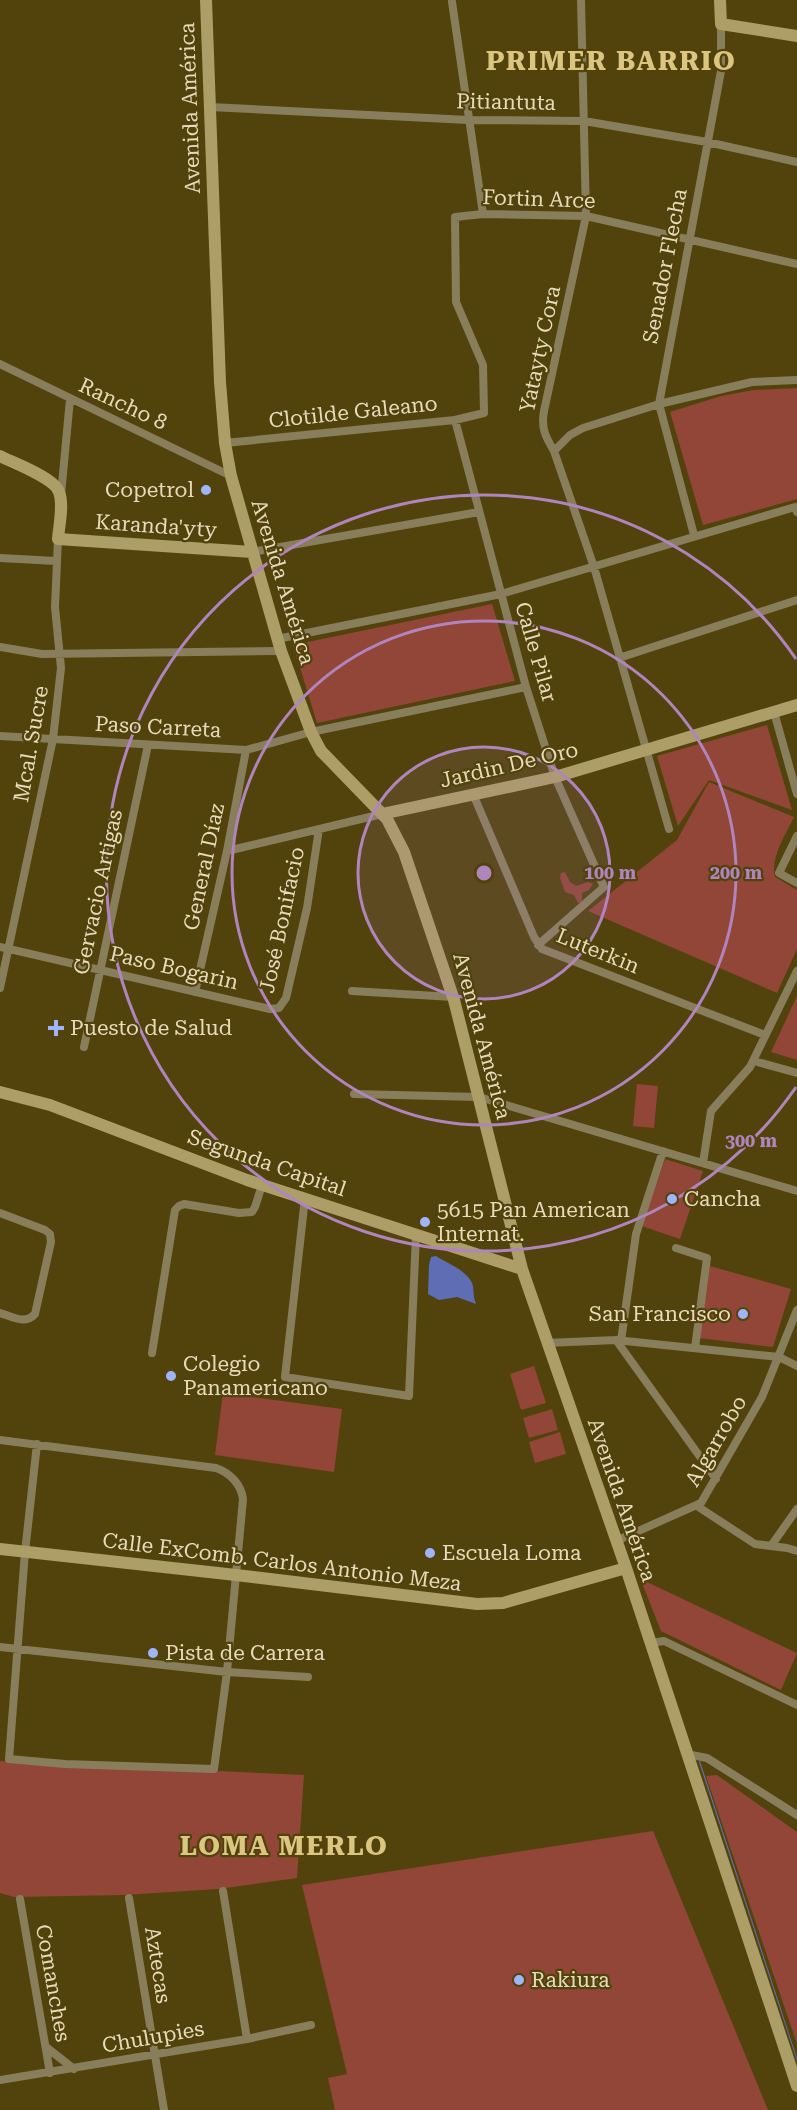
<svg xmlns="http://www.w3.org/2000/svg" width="797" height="2110" font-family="'Roboto Serif',serif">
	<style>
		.green { fill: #914637 }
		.water { fill: #5f6eb4 }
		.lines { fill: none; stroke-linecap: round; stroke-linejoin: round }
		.street { stroke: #887e5c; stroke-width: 8 }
		.secondary { stroke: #ad9d67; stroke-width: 12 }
		.ring { fill: none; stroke: #b084bd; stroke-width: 3 }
		.poi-dot { fill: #a0b3fd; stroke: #52430c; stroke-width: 2 }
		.labels { text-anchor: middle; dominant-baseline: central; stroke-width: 4.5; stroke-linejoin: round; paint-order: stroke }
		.street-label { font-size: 21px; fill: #e6dcbb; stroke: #52430c }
		.poi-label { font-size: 21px; fill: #e6dcbb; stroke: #52430c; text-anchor: start }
		.district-label { font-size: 27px; font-weight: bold; letter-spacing: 1.5px; fill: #dbc681; stroke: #52430c }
		.centre { fill: #b084bd; stroke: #52430c; stroke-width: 3 }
		.ring-label { font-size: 18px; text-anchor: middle; font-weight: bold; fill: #b084bd; stroke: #52430c; stroke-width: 4.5; stroke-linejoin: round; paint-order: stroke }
	</style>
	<rect width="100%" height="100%" fill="#52430c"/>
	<path class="green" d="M797 388V499L703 525 670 412 721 396 754 390Z
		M492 604 515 681 317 723 293 645Z
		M767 725 792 810 709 780 678 826 657 756Z
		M709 782 794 817C786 834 770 858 775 877L797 890V949L777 993 588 911 677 840Z
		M565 872 570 882 576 886 588 882 593 884 589 890 582 893V902L578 903 574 895 565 892 560 878 561 873Z
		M797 996V1060L771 1052Z
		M637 1084 658 1086 654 1128 633 1126Z
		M665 1159 703 1171 680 1239 642 1226Z
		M710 1266 791 1289 773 1347 699 1338Z
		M534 1366 546 1403 521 1410 510 1374Z
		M223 1393 342 1409 334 1472 215 1455Z
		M552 1409 558 1430 529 1438 523 1418Z
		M560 1432 566 1454 535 1463 529 1442Z
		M647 1582 797 1653 781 1690 661 1631 642 1583Z
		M0 1761 304 1775 297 1878 218 1889 124 1895 14 1897 0 1893Z
		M717 1775 797 1832V2044L706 1776Z
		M653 1831 768 2110H335L328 2078 347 2074 302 1885Z"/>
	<path class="water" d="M436 1256C447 1263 470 1272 473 1286 474 1293 473 1296 476 1304L457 1297 439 1300 428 1294 429 1265 431 1257Z
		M700 1761 797 2058V2061L699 1762Z"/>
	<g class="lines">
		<path class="street" d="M581 0 586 216 544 411C541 428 545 436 554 451L594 567 669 829
			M452 2 483 214
			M210 107 468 120 584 121 707 142 797 162
			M0 364 231 476
			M455 420 526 687 555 777 604 887 538 945
			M225 443 455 420 484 413 483 365 456 302 455 217 483 214 586 216 797 264
			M554 451 570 435 583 428 659 404 752 382 797 380
			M61 495 70 399
			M694 535 659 404 721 71V24
			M252 552 479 512
			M0 558 56 561
			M277 639 501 594 795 507 797 512
			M0 647 42 654 281 651
			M619 658 797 600
			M774 712 797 794
			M0 736 246 750 311 732 526 687
			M473 794 534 937 542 949 765 1035
			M797 836 779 873 797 883
			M227 851 382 814
			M0 947 270 1009 279 1008 286 998 307 908 319 829
			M0 988 53 739 61 668 55 607 58 539
			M352 991 453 997
			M195 992 227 851 246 750
			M84 1047 148 745
			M754 1061 797 1073
			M354 1094 479 1097 797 1191
			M703 1163 711 1111 750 1067 797 971
			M305 1198 285 1377 409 1396 416 1234
			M0 1213 45 1230 50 1234 51 1242 35 1314C25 1325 13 1317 0 1313
			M676 1248 707 1258 695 1348
			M616 1340 716 1479
			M621 1341 636 1234 663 1151
			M547 1343 616 1340 779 1357 797 1366
			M152 1353 175 1210 179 1206 184 1204 239 1213 252 1212 255 1207 262 1185
			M0 1440 216 1468C230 1473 241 1484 243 1499L227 1672 214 1769 65 1764 9 1759 25 1552 37 1444
			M697 1506 755 1544 787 1548 797 1551
			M616 1541 701 1503 762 1397 797 1310
			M771 1546 797 1509
			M651 1643 664 1641 797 1705
			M0 1647 227 1672 308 1677
			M686 1754 707 1758 797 1815
			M223 1891 247 2039
			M129 1898 164 2110
			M20 1899 50 2073
			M46 2047 74 2069
			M0 2080 247 2039 311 2025"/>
		<path class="secondary" d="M206 0 220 382 225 443 231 476 281 651 311 732 321 751 387 819 404 852 454 1000 522 1269 626 1568 797 2086
			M720 0 721 24 797 36
			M0 456C14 463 55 478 59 492 64 505 59 525 58 539L252 552
			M382 814 555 777 797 705
			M0 1092 50 1105 247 1180 522 1269
			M0 1549 236 1575 477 1604 503 1603 626 1568"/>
	</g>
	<circle cx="484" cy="873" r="126" fill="#b084bd" fill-opacity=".12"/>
	<g class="ring">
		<circle cx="484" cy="873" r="126"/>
		<circle cx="484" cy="873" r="252"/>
		<path d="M796 1087A378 378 0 1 1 796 659"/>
	</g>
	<g class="poi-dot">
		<circle cx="206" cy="490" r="6"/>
		<path d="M53 1019h6v6h6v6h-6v6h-6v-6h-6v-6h6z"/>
		<circle cx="672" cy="1199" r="6"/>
		<circle cx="425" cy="1222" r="6"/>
		<circle cx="743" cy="1314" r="6"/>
		<circle cx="171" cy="1376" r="6"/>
		<circle cx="430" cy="1553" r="6"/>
		<circle cx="153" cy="1653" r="6"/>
		<circle cx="519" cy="1980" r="6"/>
	</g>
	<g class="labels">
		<g class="street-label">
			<text transform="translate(506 102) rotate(1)">Pitiantuta</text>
			<text transform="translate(190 108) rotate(-92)">Avenida América</text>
			<text transform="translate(539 199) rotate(2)">Fortin Arce</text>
			<text transform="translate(665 266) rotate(-79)">Senador Flecha</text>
			<text transform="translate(540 349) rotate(-78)">Yatayty Cora</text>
			<text transform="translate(123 404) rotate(25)">Rancho 8</text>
			<text transform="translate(353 412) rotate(-6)">Clotilde Galeano</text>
			<text transform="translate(156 526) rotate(4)">Karanda'yty</text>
			<text transform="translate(283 582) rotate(73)">Avenida América</text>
			<text transform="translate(536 652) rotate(74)">Calle Pilar</text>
			<text transform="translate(158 727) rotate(3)">Paso Carreta</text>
			<text transform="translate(31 744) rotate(-80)">Mcal. Sucre</text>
			<text transform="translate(509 765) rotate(-13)">Jardin De Oro</text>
			<text transform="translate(204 867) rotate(-78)">General Díaz</text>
			<text transform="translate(98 892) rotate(-78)">Gervacio Artigas</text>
			<text transform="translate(282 920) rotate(-78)">José Bonifacio</text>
			<text transform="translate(598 951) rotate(22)">Luterkin</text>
			<text transform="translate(174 968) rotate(13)">Paso Bogarin</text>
			<text transform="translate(482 1036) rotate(75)">Avenida América</text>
			<text transform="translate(267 1163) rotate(19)">Segunda Capital</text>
			<text transform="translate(716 1441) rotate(-60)">Algarrobo</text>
			<text transform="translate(622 1500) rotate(71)">Avenida América</text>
			<text transform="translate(282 1562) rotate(7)">Calle ExComb. Carlos Antonio Meza</text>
			<text transform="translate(158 1965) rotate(81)">Aztecas</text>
			<text transform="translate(53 1983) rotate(80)">Comanches</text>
			<text transform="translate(153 2037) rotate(-10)">Chulupies</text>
		</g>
		<g class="poi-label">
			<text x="194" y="490" text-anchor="end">Copetrol</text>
			<text x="70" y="1028">Puesto de Salud</text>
			<text x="684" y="1199">Cancha</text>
			<text x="437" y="1210">5615 Pan American<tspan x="437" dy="24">Internat.</tspan></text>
			<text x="731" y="1314" text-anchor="end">San Francisco</text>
			<text x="183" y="1364">Colegio<tspan x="183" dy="24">Panamericano</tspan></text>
			<text x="442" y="1553">Escuela Loma</text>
			<text x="165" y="1653">Pista de Carrera</text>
			<text x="531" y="1980">Rakiura</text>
		</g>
		<g class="district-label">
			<text x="611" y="61">PRIMER BARRIO</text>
			<text x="284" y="1846">LOMA MERLO</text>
		</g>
	</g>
	<circle cx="484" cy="873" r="9" class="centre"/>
	<g class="ring-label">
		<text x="610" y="879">100 m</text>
		<text x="736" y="879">200 m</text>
		<text x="751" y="1147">300 m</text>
	</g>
</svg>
